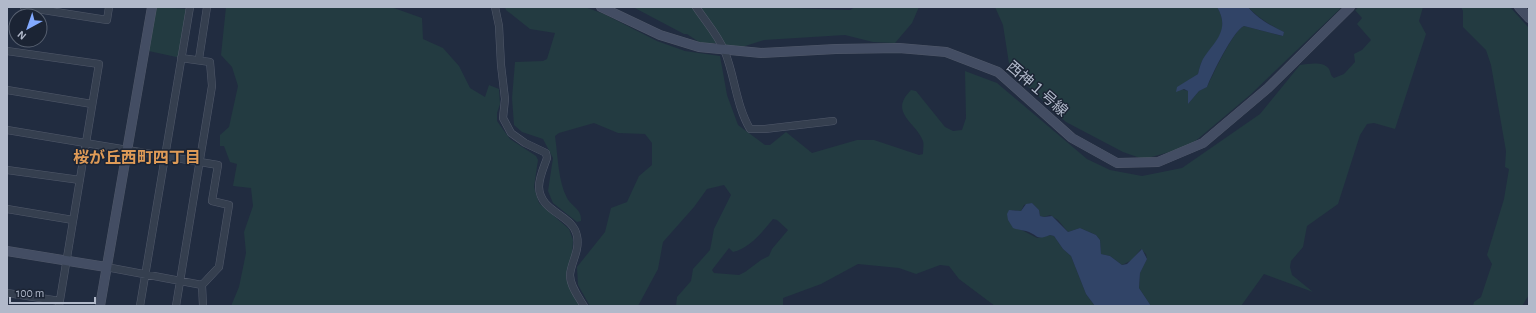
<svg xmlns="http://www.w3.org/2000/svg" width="1536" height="313" font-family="'Alegreya Sans','Noto Sans JP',sans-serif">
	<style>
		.green { fill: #233b41; fill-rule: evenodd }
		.water { fill: #314467 }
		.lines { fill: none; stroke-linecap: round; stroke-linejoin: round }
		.street-casing { stroke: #51596a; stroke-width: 8 }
		.secondary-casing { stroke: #51596a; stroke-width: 10 }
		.street { stroke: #353f4f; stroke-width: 7 }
		.secondary { stroke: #434d63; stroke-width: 9 }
		.labels { text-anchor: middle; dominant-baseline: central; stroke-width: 3; stroke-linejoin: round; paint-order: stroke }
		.street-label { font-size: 15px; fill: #b1b9ca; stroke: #1b2434 }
		.neighbourhood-label { font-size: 16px; font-weight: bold; fill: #df9b57; stroke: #1b2434 }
	</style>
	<rect width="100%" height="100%" fill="#212c40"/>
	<path class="green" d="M152 7 189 9 181 58 144 50Z
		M226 7H391L422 18 423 39 443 48 459 66 470 88 485 97 489 85 499 89 500 104 497 113V121L510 139 536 156 538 160 534 187 539 203 569 229 573 240 572 257 566 279 580 306H231L239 287 246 253 244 232 253 206 251 188 233 186 237 164 230 162 224 146H220V135L229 127 238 86 232 67 221 55Z
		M505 7H585L604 14 657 41 685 51 720 56 727 95 738 125 765 145H770L786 132 812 153 857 140H874L919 155 923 154C923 150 924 144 923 141 916 122 888 113 911 90L916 91 945 127 953 131 962 130 966 118 965 71 997 83 1087 159 1110 170 1142 176 1182 168 1260 114 1300 65C1309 64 1323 61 1329 69 1331 73 1330 75 1334 78L1344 74 1355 62 1354 54 1362 50 1371 40 1357 24 1362 18 1355 10 1359 7H1423L1419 21 1426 34 1395 129 1374 123 1367 124 1360 135 1338 204 1307 226 1303 247 1291 261 1290 267 1292 275 1313 292 1264 274 1241 306H1151L1139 288 1140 273 1147 259 1146 254 1141 249 1132 260 1122 265 1110 256 1101 254 1100 240 1096 235 1080 228 1068 232 1058 220 1050 215 1044 217 1040 216 1039 210 1032 203 1024 205 1021 211 1012 210 1008 220 1012 225 1037 238 1050 235 1054 236 1063 249 1071 256 1086 294 1095 306H995L959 279 949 266 940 265 916 274 899 268 858 264 821 284 783 298V306H676L677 297 691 281 693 269 710 250 714 229 731 195 724 185 707 189 694 207 663 242 658 269 638 306H590L578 285 577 267 605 232 611 208 627 202 639 176 652 165V143L645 134 618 133 594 123 559 133 555 136C558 156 558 181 567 198 572 207 582 209 581 221L577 222 553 203 548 191 553 158 543 139 522 132 514 125 512 98 515 62 543 61 547 59 555 33 530 29 506 10ZM773 219 777 220 788 230 772 249 769 256 761 260 745 272 739 275 714 273 712 270 729 248 733 252C750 248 762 232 773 219Z
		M633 7H764L850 10 855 7H919L912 23 895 43 873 42 845 35 764 40 739 48 715 43 702 44 687 34H684Z
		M995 7H1217C1232 32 1212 44 1202 61 1200 65 1199 70 1198 74L1177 88 1188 91V104L1199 91 1207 87C1213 74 1233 31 1244 26L1282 36 1284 32C1271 26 1257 17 1248 7H1342L1250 95 1199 138 1187 147 1148 158H1140L1123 152 1066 122 1010 70 1003 25Z
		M1461 7H1510L1529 28V295L1522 306H1473L1474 302 1481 297 1492 264 1487 255 1504 199 1509 169 1505 167 1506 151 1491 65 1486 50 1463 27V11Z"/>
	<path class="water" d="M1217 7H1248C1257 18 1271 26 1284 32L1283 36 1244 26C1233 31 1212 74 1207 87L1199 91 1188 104V91L1184 89 1176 92 1177 87 1198 74C1199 70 1200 65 1202 61 1211 44 1232 32 1217 7Z
		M1032 203 1039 210 1040 216 1044 217 1052 216 1068 232 1080 228 1096 235 1100 240 1101 254 1110 256 1122 265 1127 264 1142 249 1147 259 1140 273 1139 288 1151 306H1095L1086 294 1071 256 1063 249 1054 236 1050 235C1035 241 1039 235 1026 231 1021 230 1018 230 1013 228L1008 220 1007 214 1009 210 1021 211 1026 204Z"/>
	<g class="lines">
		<g class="street-casing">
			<path id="street" d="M24 7 107 20 109 7
				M495 7 499 26 501 65 505 99 503 118 511 133 525 143 546 153 547 158C544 167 539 177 539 187 540 213 573 214 577 236 580 251 571 262 570 275 570 286 579 298 584 306
				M696 7C706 22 718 35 725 52 735 77 736 105 750 129H765L833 121
				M7 51 99 64 59 306
				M199 59 207 7
				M7 90 92 104
				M7 130 218 165 212 201 229 205 219 267 202 285 203 306
				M7 170 80 180
				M7 209 73 220
				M106 267 202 285
				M7 293 60 301
				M140 306 190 7
				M176 306 212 86 210 62 181 58"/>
		</g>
		<g class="secondary-casing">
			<path id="secondary" d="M601 7 660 35 699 47 761 53 836 49 899 48 946 52 998 72 1072 138 1117 163 1158 162 1203 143 1268 88 1350 7
				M1519 7 1529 18
				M7 251 106 267
				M100 306 152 7"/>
		</g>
		<use href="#street" class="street"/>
		<use href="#secondary" class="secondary"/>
	</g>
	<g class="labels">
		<g class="street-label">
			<text transform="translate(1037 89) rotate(41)">西神１号線</text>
		</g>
		<g class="neighbourhood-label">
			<text x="137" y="158">桜が丘西町四丁目</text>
		</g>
	</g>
	<rect width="1536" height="313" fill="none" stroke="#b1b9ca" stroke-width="16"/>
	<g transform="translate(28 28) rotate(220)"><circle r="19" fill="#1b2434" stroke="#576070"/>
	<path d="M0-3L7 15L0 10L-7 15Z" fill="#82aaff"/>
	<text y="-6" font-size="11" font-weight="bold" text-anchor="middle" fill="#b1b9ca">N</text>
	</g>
	<path d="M10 297v6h85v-6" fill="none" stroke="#b1b9ca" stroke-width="2"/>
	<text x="16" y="297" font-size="12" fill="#b1b9ca" stroke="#1b2434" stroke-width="3" paint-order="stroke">100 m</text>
</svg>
